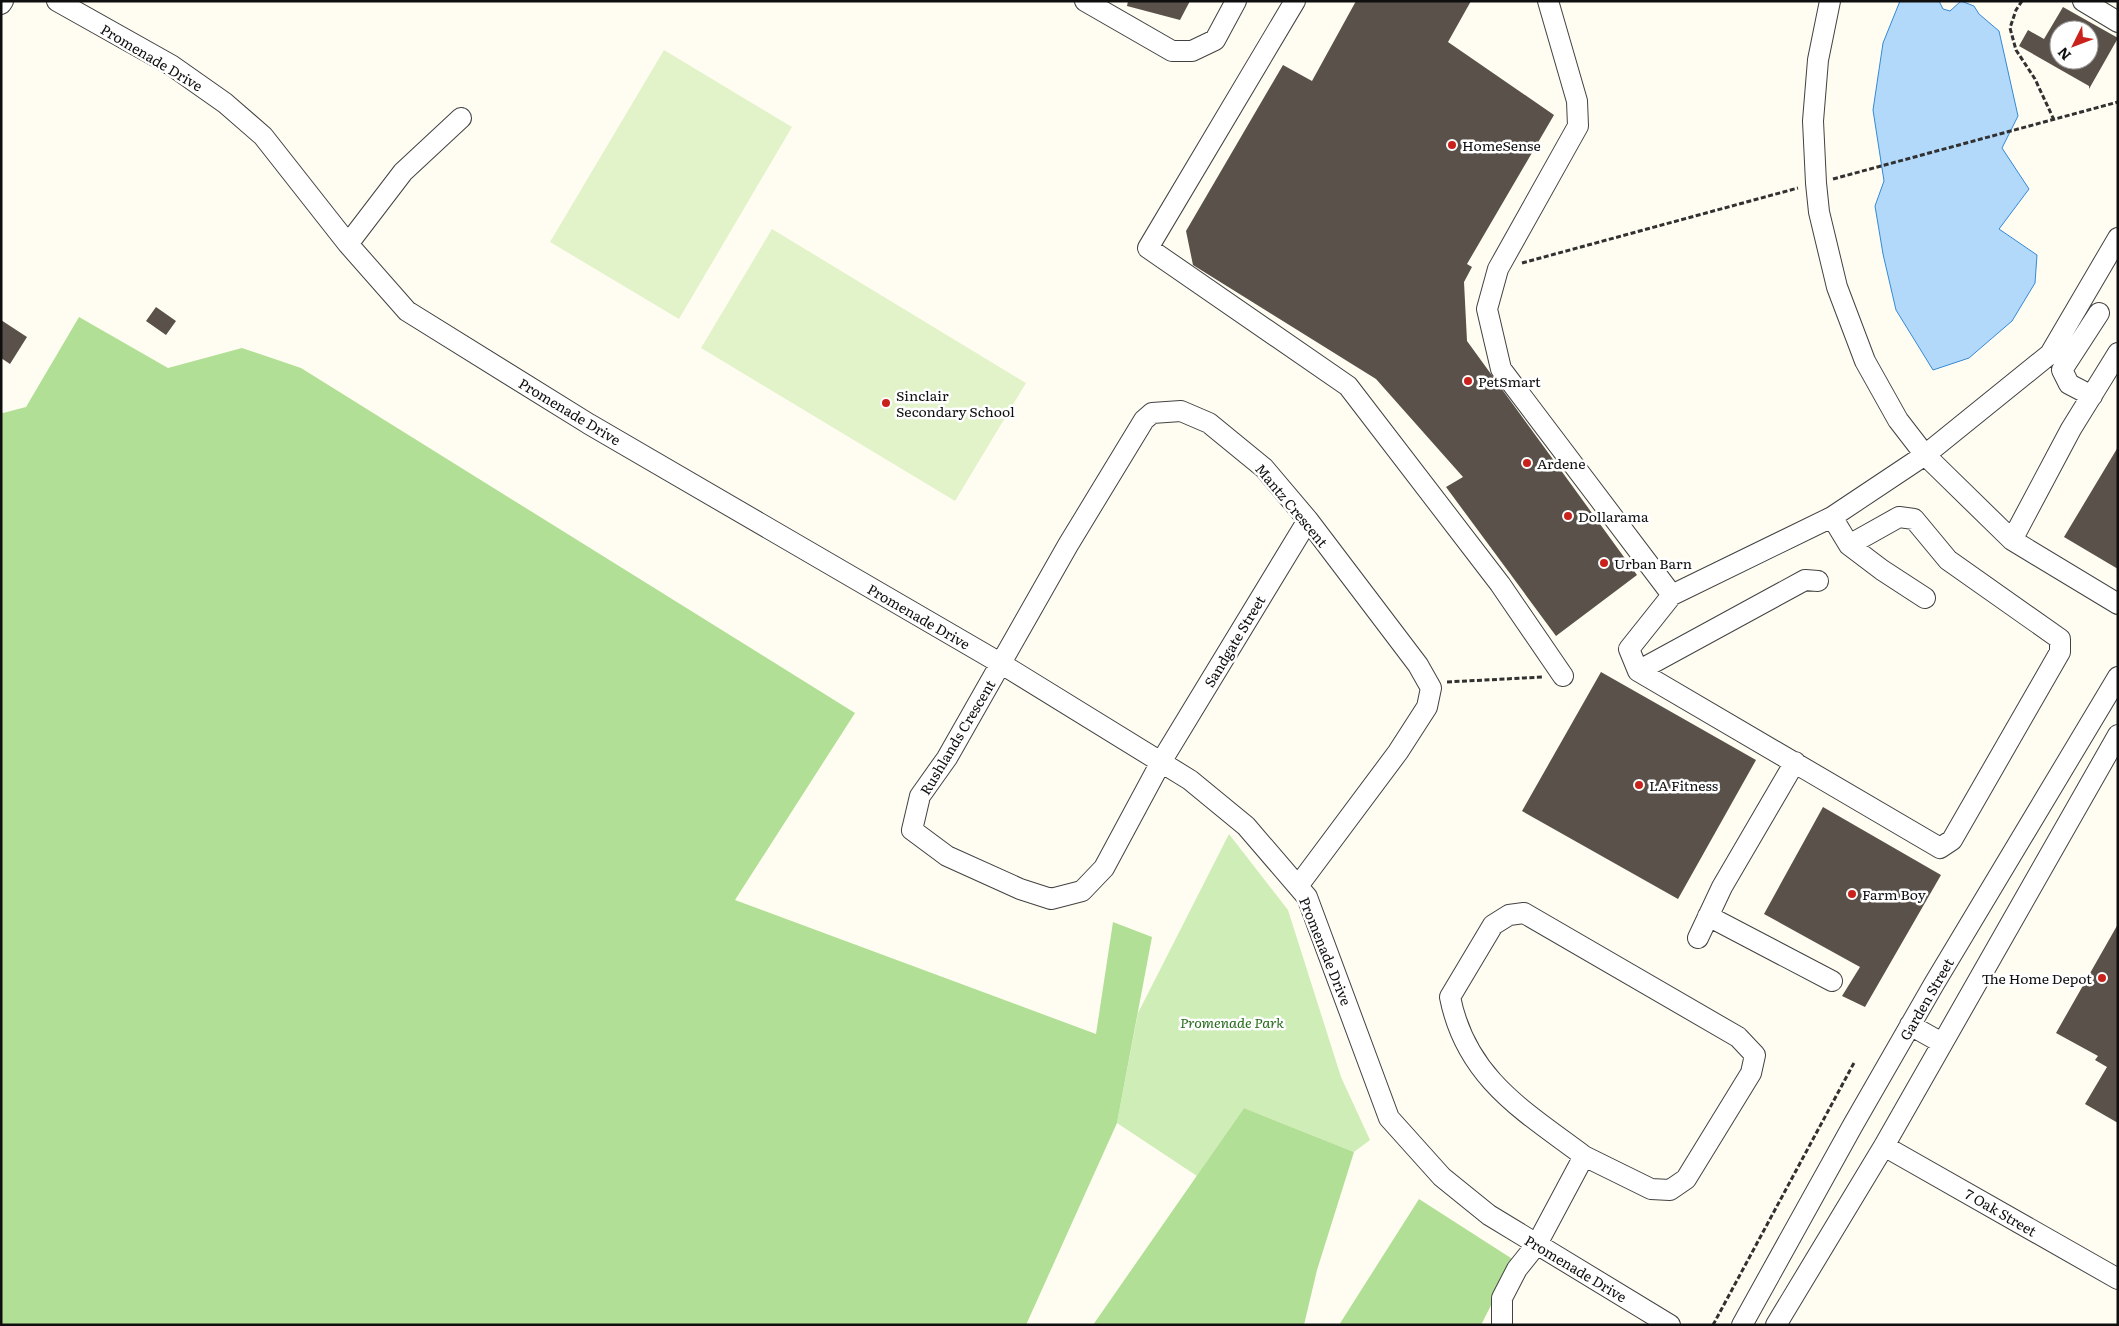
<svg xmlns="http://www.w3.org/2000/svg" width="2119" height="1326" font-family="Literata,serif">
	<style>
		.green { fill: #cfedb7 }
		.forest { fill: #b1df95 }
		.pitch { fill: #e2f3ca }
		.water { fill: #b2d9fa; stroke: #3489d6 }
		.building { fill: #59514a; fill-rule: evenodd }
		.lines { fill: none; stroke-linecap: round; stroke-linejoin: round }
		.minor-casing { stroke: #424242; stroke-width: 22 }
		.path { stroke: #313131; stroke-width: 3; stroke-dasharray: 5 2.5; stroke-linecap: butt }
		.minor { stroke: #fff; stroke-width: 20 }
		.poi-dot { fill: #c9221d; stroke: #fff; stroke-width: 2 }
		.labels { text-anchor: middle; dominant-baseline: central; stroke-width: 5; stroke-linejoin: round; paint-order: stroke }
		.street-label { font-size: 14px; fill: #0f0f0f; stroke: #fff }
		.poi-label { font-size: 14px; fill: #0f0f0f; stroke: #fff; text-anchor: start }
		.park-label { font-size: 14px; font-style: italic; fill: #256c1a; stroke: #fff }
	</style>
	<rect width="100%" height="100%" fill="#fffdf1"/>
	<path class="green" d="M1229 834 1288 910 1341 1077 1370 1140 1354 1152 1244 1108 1197 1176 1117 1123 1138 1013Z"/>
	<path class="forest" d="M79 317 168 368 242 348 301 368 855 713 735 900 1096 1034 1113 922 1152 937 1117 1123 1026 1325H1V411L3 413 26 407Z
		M1244 1108 1354 1152 1317 1270 1304 1325H1093Z
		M1419 1199 1514 1260 1481 1325H1339Z"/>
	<path class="pitch" d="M664 50 792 127 679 319 550 242Z
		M772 229 1026 383 955 501 701 348Z"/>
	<path class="water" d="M1900 1H1939L1943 9 1950 11 1961 1 1974 6 1979 14 1999 31 2018 116 2002 148 2029 189 1999 229 2037 255 2035 283 2012 321 1969 358 1933 370 1896 310 1883 254 1875 206 1884 181 1873 110 1883 43Z"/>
	<path class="building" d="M1128 1H1190L1180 20 1127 6Z
		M1356 1H1471L1448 42 1554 115 1467 264 1472 267 1464 282 1467 341 1637 575 1556 636 1446 487 1463 477 1376 379 1193 265 1186 231 1283 65 1312 81Z
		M2063 7 2118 38 2089 89V86L2019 46 2028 30 2044 39ZM2059 30H2089V60H2059Z
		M156 307 176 321 166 335 146 321Z
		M1 320 27 337 10 364 1 358Z
		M2118 447V569L2064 537Z
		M1601 672 1756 760 1678 899 1522 811Z
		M1823 807 1941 875 1865 1007 1842 996 1860 967 1764 914Z
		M2118 924V1123L2085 1104 2107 1067 2095 1060 2098 1056 2056 1033Z"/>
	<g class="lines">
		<g class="minor-casing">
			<path id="minor" d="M57 1 171 65 225 103 263 136 348 244 407 311 589 424 1000 663 1190 780 1246 826 1307 897 1389 1118 1442 1177 1489 1215 1670 1325
				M1085 1 1172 51H1192L1215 40 1236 1
				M1295 1 1148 248 1348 386 1500 584 1563 676
				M1548 1 1577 101 1578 126 1498 269 1487 309 1501 369 1672 595 1832 517 1925 455 2050 354 2118 238
				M1830 1 1818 60 1813 121 1816 183 1819 212 1837 287 1865 361 1898 420 1925 455 2012 540 2118 604
				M2083 1 2118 22
				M1 4 3 1
				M348 244 403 172 461 118
				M2092 396 2069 384 2062 370 2099 313
				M1832 517 1849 545 1882 570 1925 598
				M2012 540 2071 429 2118 353
				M1672 595 1629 649 1638 671 1940 848 1952 840 2060 652V639L1948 560 1914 519 1899 517 1849 545
				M1638 671 1805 580 1818 581
				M1298 886 1398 752 1427 707 1431 688 1418 665 1308 520 1264 468 1209 423 1181 411 1152 413 1144 420 1068 545 947 758 920 796 912 830 947 856 1020 889 1051 899 1082 891 1104 868 1161 762 1308 520
				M1708 916 1832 981
				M1698 938 1722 887 1795 762
				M1910 1025 1942 1043
				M1884 1146 2118 1279
				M1502 1325V1298L1517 1269 1537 1244 1584 1156 1651 1189 1670 1190 1686 1179 1751 1073 1755 1055 1738 1037 1524 913 1509 915 1493 925 1450 997C1466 1078 1524 1111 1584 1156
				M1742 1325 1853 1125 1934 984 2118 677
				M1776 1325 1884 1146 2118 735"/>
		</g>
		<path class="path" d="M2022 1 2016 10 2010 28 2016 50 2035 79 2054 120
			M1833 179 2118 102
			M1522 263 1798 188
			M1447 682 1543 677
			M1713 1325 1855 1061"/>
		<use href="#minor" class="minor"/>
	</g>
	<g class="poi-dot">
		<circle cx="1452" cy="145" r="5"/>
		<circle cx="1468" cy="381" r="5"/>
		<circle cx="886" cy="403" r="5"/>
		<circle cx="1527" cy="463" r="5"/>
		<circle cx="1568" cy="516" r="5"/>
		<circle cx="1604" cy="563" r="5"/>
		<circle cx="1639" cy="785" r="5"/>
		<circle cx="1852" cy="894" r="5"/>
		<circle cx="2102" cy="978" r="5"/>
	</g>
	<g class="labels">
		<g class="street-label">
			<text transform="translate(152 57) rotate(31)">Promenade Drive</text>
			<text transform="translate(570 411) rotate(31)">Promenade Drive</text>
			<text transform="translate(1292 505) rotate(50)">Mantz Crescent</text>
			<text transform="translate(919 616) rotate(30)">Promenade Drive</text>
			<text transform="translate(1234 641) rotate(-59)">Sandgate Street</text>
			<text transform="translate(957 737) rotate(-59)">Rushlands Crescent</text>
			<text transform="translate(1326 951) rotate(68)">Promenade Drive</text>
			<text transform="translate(1926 999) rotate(-60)">Garden Street</text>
			<text transform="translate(2001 1212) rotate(30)">7 Oak Street</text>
			<text transform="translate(1576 1268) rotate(31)">Promenade Drive</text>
		</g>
		<g class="poi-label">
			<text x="1462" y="145">HomeSense</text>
			<text x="1478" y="381">PetSmart</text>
			<text x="896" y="395">Sinclair<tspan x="896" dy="16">Secondary School</tspan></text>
			<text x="1537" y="463">Ardene</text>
			<text x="1578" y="516">Dollarama</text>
			<text x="1614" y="563">Urban Barn</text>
			<text x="1649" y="785">LA Fitness</text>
			<text x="1862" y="894">Farm Boy</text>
			<text x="2092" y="978" text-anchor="end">The Home Depot</text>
		</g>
		<g class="park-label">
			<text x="1232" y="1022">Promenade Park</text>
		</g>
	</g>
	<rect width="2119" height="1326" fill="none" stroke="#0f0f0f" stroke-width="5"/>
	<g transform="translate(2074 45) rotate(228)"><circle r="24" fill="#ffffff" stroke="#9f9f9f"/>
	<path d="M0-4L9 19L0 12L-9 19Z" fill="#c9221d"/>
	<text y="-8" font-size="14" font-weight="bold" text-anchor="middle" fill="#0f0f0f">N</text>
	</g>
</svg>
